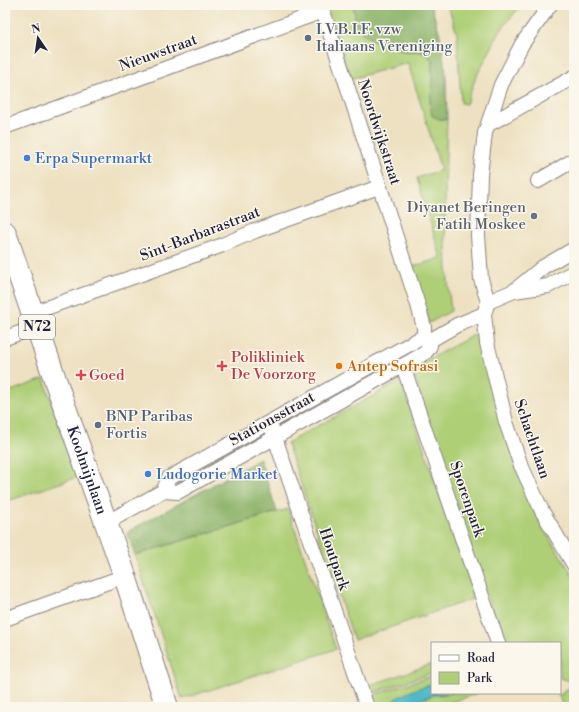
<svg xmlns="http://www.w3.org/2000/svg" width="579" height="712" font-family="'Libre Bodoni',serif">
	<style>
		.green { fill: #afcf77; stroke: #687859 }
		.forest { fill: #8bb268; stroke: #566a52 }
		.water { fill: #4dbac9; stroke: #386e82 }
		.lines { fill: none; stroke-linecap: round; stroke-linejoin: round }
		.minor-casing { stroke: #88827e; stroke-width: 16 }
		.primary-casing { stroke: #88827e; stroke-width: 24 }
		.minor { stroke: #fff; stroke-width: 14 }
		.primary { stroke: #fff; stroke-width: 22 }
		.service-dot { fill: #5c6f8a; stroke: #fbf7ec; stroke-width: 1.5 }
		.shop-dot { fill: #3f7fe0; stroke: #fbf7ec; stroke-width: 1.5 }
		.worship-dot { fill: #6b7280; stroke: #fbf7ec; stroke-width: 1.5 }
		.health-dot { fill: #e0444e; stroke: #fbf7ec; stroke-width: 1.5 }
		.food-dot { fill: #e8710a; stroke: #fbf7ec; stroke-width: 1.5 }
		.labels { text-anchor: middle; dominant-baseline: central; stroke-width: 3; stroke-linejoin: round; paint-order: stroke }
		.shield { fill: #fbf7ec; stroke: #636270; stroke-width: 1 }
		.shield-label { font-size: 14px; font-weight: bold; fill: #22223b }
		.service-label { font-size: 15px; fill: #4e5e75; stroke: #fbf7ec; text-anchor: start }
		.street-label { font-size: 15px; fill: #22223b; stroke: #fbf7ec }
		.shop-label { font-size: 15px; fill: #366cbe; stroke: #fbf7ec; text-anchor: start }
		.worship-label { font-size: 15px; fill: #5b616d; stroke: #fbf7ec; text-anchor: end }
		.health-label { font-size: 15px; fill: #be3a42; stroke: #fbf7ec; text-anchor: start }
		.food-label { font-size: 15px; fill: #c56008; stroke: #fbf7ec; text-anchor: start }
	</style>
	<rect width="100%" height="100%" fill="#fbf7ec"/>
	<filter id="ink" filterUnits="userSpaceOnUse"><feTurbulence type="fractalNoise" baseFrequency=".025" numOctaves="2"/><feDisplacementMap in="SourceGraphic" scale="8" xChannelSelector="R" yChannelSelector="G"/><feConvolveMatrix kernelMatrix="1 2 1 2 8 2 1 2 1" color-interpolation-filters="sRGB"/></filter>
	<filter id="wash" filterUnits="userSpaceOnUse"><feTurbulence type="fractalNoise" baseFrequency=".012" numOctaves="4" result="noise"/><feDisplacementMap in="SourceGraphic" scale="16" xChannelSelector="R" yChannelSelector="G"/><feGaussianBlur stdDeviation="0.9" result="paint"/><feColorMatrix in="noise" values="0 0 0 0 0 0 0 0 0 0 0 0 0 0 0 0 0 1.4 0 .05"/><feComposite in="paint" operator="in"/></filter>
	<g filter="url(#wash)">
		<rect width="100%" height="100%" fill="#eee1c1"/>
		<path class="green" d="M327 5H353C355 12 355 24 359 29 366 39 392 49 404 51 418 52 421 48 432 60V87L430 103 439 119H447C445 183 443 247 451 311L429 323 411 267 441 258 417 178 441 170 408 63 350 79Z
			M448 5H521L501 30 476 77 466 104 461 103 457 34Z
			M481 331 516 468 543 528 574 577V682L560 678V643H503L416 388 418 387 414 372 418 365Z
			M417 343 425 347 287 424 285 420Z
			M44 379 77 477 5 502V393Z
			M398 382 402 384 475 598 354 640 287 443Z
			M268 430 266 439 261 437 188 478 186 483H180L178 481Z
			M288 509 336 649 182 699 135 555Z
			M432 664V673L372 693 370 685Z
			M432 676V693H478L437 707H377L373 695Z
			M571 688 574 690V707H563L558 694 562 695 564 690Z"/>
		<path class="forest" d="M353 5H431L440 35 446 74 447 119H439L432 116 430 103 432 87V60C421 48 418 52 404 51 393 49 366 39 359 29 355 24 355 12 353 5Z
			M260 459 277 512 135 555 127 532Z"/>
		<path class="water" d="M432 684V693H452L434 695 416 701 408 707H388C391 697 421 687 432 684Z"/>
	</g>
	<g filter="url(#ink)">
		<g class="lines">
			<g class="minor-casing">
				<path id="minor" d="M321 5 418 305 424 327V338
					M493 122 574 77
					M5 127 323 11
					M538 181 574 160
					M574 249 543 267 514 291 488 302 484 314 487 343 506 422 520 463 542 511 574 565
					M514 291 548 286 574 272
					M488 302 481 279 478 235 480 175 485 133 501 85 522 44 550 5
					M32 313 220 246 255 231 379 187
					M5 338 37 327
					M429 341 457 325 484 314
					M403 366 498 643
					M272 429 367 707
					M163 491 169 478 419 339 424 338 429 341
					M106 523 163 491 178 492 425 353 430 346 429 341
					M5 619 125 576"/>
			</g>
			<g class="primary-casing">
				<g id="primary">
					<path id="s1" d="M5 233 59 391 125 576 167 707"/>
				</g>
			</g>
			<use href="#minor" class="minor"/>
			<use href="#primary" class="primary"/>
		</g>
	</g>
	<g class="service-dot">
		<circle cx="308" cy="38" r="4"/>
		<circle cx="98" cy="425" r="4"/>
	</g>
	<g class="shop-dot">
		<circle cx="27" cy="158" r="4"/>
		<circle cx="148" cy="474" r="4"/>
	</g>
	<circle class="worship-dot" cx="534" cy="216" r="4"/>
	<g class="health-dot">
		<path d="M220 360h4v4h4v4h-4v4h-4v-4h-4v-4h4z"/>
		<path d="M79 369h4v4h4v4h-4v4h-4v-4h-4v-4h4z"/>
	</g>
	<circle class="food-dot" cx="339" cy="366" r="4"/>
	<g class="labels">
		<rect class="shield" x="19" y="315" width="36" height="24" rx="3"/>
		<g class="shield-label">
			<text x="37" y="327">N72</text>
		</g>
		<g class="service-label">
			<text x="316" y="29">I.V.B.I.F. vzw<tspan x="316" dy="17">Italiaans Vereniging</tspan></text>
			<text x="106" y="416">BNP Paribas<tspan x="106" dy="17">Fortis</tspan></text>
		</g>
		<g class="street-label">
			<text transform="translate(158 53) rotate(-20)">Nieuwstraat</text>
			<text transform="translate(379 132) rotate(72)">Noordwijkstraat</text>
			<text transform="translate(200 234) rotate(-21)">Sint-Barbarastraat</text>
			<text transform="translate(272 419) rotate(-29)">Stationsstraat</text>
			<text transform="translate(532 439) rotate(71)">Schachtlaan</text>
			<text stroke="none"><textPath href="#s1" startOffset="251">Koolmijnlaan</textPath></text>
			<text transform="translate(467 499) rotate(71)">Sporenpark</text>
			<text transform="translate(334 559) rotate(71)">Houtpark</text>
		</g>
		<g class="shop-label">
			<text x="35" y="158">Erpa Supermarkt</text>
			<text x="156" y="474">Ludogorie Market</text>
		</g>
		<g class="worship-label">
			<text x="526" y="207">Diyanet Beringen<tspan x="526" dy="17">Fatih Moskee</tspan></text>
		</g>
		<g class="health-label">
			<text x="231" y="357">Polikliniek<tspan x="231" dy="17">De Voorzorg</tspan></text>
			<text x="89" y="375">Goed</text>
		</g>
		<g class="food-label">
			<text x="347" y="366">Antep Sofrasi</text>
		</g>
	</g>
	<rect width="579" height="712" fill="none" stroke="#fbf7ec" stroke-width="20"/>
	<rect x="431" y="642" width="130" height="52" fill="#fbf7ec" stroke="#a4a2a5"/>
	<rect x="439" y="655" width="20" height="6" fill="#ffffff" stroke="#a4a2a5"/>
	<text x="467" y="662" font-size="12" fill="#22223b">Road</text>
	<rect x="439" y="672" width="20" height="12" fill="#afcf77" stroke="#a4a2a5"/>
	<text x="467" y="682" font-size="12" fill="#22223b">Park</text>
	<g transform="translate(38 38) rotate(347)" stroke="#fbf7ec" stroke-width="3" paint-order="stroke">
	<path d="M0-3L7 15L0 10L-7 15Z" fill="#22223b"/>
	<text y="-6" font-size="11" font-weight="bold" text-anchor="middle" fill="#22223b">N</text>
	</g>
</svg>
